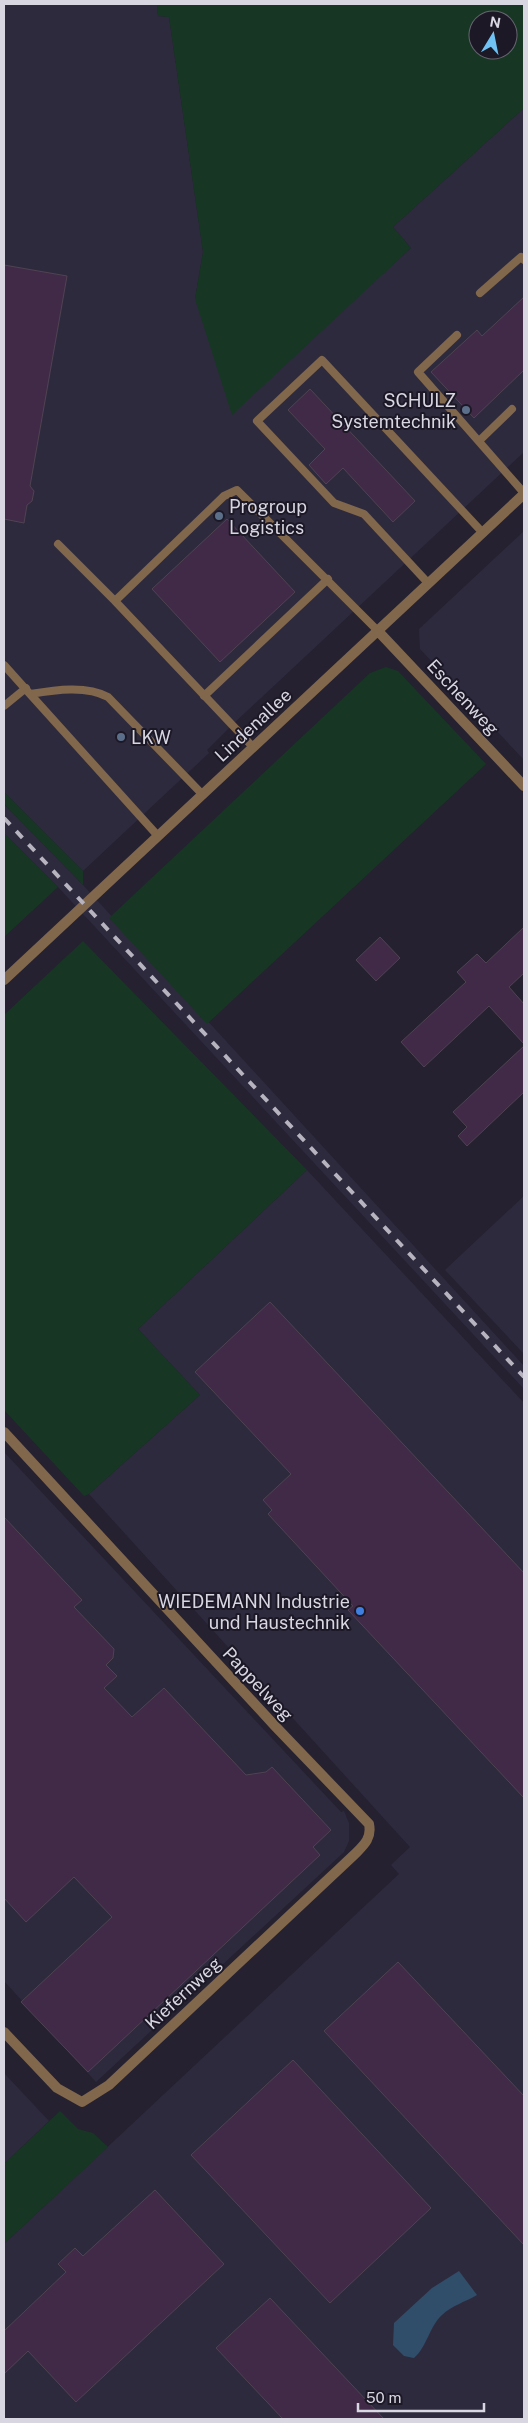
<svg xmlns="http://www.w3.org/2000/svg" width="528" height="2423" font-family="'Public Sans',sans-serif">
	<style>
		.built { fill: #2e2a3e }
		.green { fill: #173724; fill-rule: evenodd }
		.water { fill: #304e69 }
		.building { fill: #402a47; stroke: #4f4352 }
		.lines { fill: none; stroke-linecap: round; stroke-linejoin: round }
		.service { stroke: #81674b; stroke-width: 8 }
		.minor { stroke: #81674b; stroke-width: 10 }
		.rail { stroke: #b7b4c0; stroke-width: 4; stroke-dasharray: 9 9; stroke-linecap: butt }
		.service-dot { fill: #5c6f8a; stroke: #1c1826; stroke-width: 2 }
		.shop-dot { fill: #3f7fe0; stroke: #1c1826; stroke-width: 2 }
		.labels { text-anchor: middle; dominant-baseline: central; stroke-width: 4; stroke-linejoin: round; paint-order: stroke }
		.poi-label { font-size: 18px; fill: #d8d6e1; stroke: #1c1826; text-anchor: end }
		.street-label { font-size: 18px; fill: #d8d6e1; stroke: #1c1826 }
	</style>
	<rect width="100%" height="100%" fill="#252130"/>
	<path class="built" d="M4 4H157L158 16 169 17 203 252 195 299 327 324 411 248 393 227 524 108V452L232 725 207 750 209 753 83 871 4 792Z
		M524 531V760L420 649 419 629Z
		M4 804 83 885 524 1366V1389L58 887 4 833Z
		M307 1170 524 1403V2417L522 2419H4V2244L399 1874 391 1865 410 1847 89 1494 200 1395 138 1329Z
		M524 1196V1354L445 1270Z
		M4 1452 341 1812 344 1811 349 1823V1841L344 1852 96 2082 4 1981Z
		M4 2073 49 2121 4 2164Z"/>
	<path class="green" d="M157 4H524V108L393 227 411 248 232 415 195 299 203 252 169 17 158 16ZM478 20H508V50H478Z
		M386 667 398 671 486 764 207 1024 109 918 370 673Z
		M4 792 83 871V885L4 804Z
		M4 833 58 887 4 937Z
		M83 941 307 1170 138 1329 200 1395 89 1494 84 1496 4 1410V1015Z
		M60 2111 78 2129 93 2133 108 2147 4 2244V2164Z"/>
	<path class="water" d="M459 2271 477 2295C467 2301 451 2306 442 2315 429 2327 427 2347 414 2358L404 2356 393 2345 394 2323 432 2288Z"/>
	<path class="building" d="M4 265 67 276 30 486 34 491 32 501 27 505 24 523 4 519Z
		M524 297V370L474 418 431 372 477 330 482 336Z
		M310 389 415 501 393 522 343 468 326 484 309 465 325 449 288 410Z
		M227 519 295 592 220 662 152 589Z
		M524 927V973L509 987 524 1004V1044L489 1006 424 1067 401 1042 466 982 457 972 477 954 486 963Z
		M380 937 400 958 376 981 356 960Z
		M524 1046V1092L467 1146 458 1136 467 1127 453 1112Z
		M270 1302 524 1573V1798L348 1610 353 1606 268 1514 272 1510 263 1500 291 1474 195 1372Z
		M4 1517 82 1600 74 1607 114 1649 113 1658 106 1665 117 1676 104 1688 132 1717 164 1688 246 1775 266 1772 272 1767 331 1830 313 1847 320 1855 88 2072 21 2002 112 1917 74 1877 26 1922 4 1898Z
		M398 1962 524 2096V2245L324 2031Z
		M293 2060 431 2208 330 2303 191 2155Z
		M155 2190 224 2264 76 2402 28 2351 4 2374V2331L66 2272 58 2264 75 2248 83 2256Z
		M270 2298 384 2419H283L216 2348Z"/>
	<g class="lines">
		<path class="service" d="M480 293 521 257 524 260
			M457 335 418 372 524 493
			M479 441 512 409
			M58 544 115 601 253 747
			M428 583 364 514 334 503 257 421 322 360 483 533
			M115 601 224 496 237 490 377 630
			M4 665 30 694C55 690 86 685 108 697L203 795
			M30 694 158 836
			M204 696 328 579
			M4 706 26 688"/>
		<path class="minor" d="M377 630 524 786
			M4 980 524 494
			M4 1432 275 1726 369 1824C372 1838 364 1845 355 1854L109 2085 82 2102 57 2088 4 2032"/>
		<path class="rail" d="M4 818 524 1377"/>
	</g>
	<g class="service-dot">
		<circle cx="466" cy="410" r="5"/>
		<circle cx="219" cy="516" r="5"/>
		<circle cx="121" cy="737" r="5"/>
	</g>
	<circle class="shop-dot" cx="360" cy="1611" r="5"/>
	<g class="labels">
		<g class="poi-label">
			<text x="456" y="400">SCHULZ<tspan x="456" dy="21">Systemtechnik</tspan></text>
			<text x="229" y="506" text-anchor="start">Progroup<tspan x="229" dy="21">Logistics</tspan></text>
			<text x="131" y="737" text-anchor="start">LKW</text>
			<text x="350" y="1601">WIEDEMANN Industrie<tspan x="350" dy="21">und Haustechnik</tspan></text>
		</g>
		<g class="street-label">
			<text transform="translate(463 697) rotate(47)">Eschenweg</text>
			<text transform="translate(253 725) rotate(-43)">Lindenallee</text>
			<text transform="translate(258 1684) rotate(47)">Pappelweg</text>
			<text transform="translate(183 1993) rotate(-43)">Kiefernweg</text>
		</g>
	</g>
	<rect width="528" height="2423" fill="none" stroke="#d8d6e1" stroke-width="10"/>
	<g transform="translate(493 35) rotate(10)"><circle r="24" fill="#1c1826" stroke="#676471"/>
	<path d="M0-4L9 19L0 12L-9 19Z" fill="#70c1f4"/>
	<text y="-8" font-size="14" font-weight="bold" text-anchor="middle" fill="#d8d6e1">N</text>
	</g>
	<path d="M358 2403v8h126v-8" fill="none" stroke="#d8d6e1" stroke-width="2.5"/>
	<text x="366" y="2403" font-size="15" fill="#d8d6e1" stroke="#1c1826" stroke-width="4" paint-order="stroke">50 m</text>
</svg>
